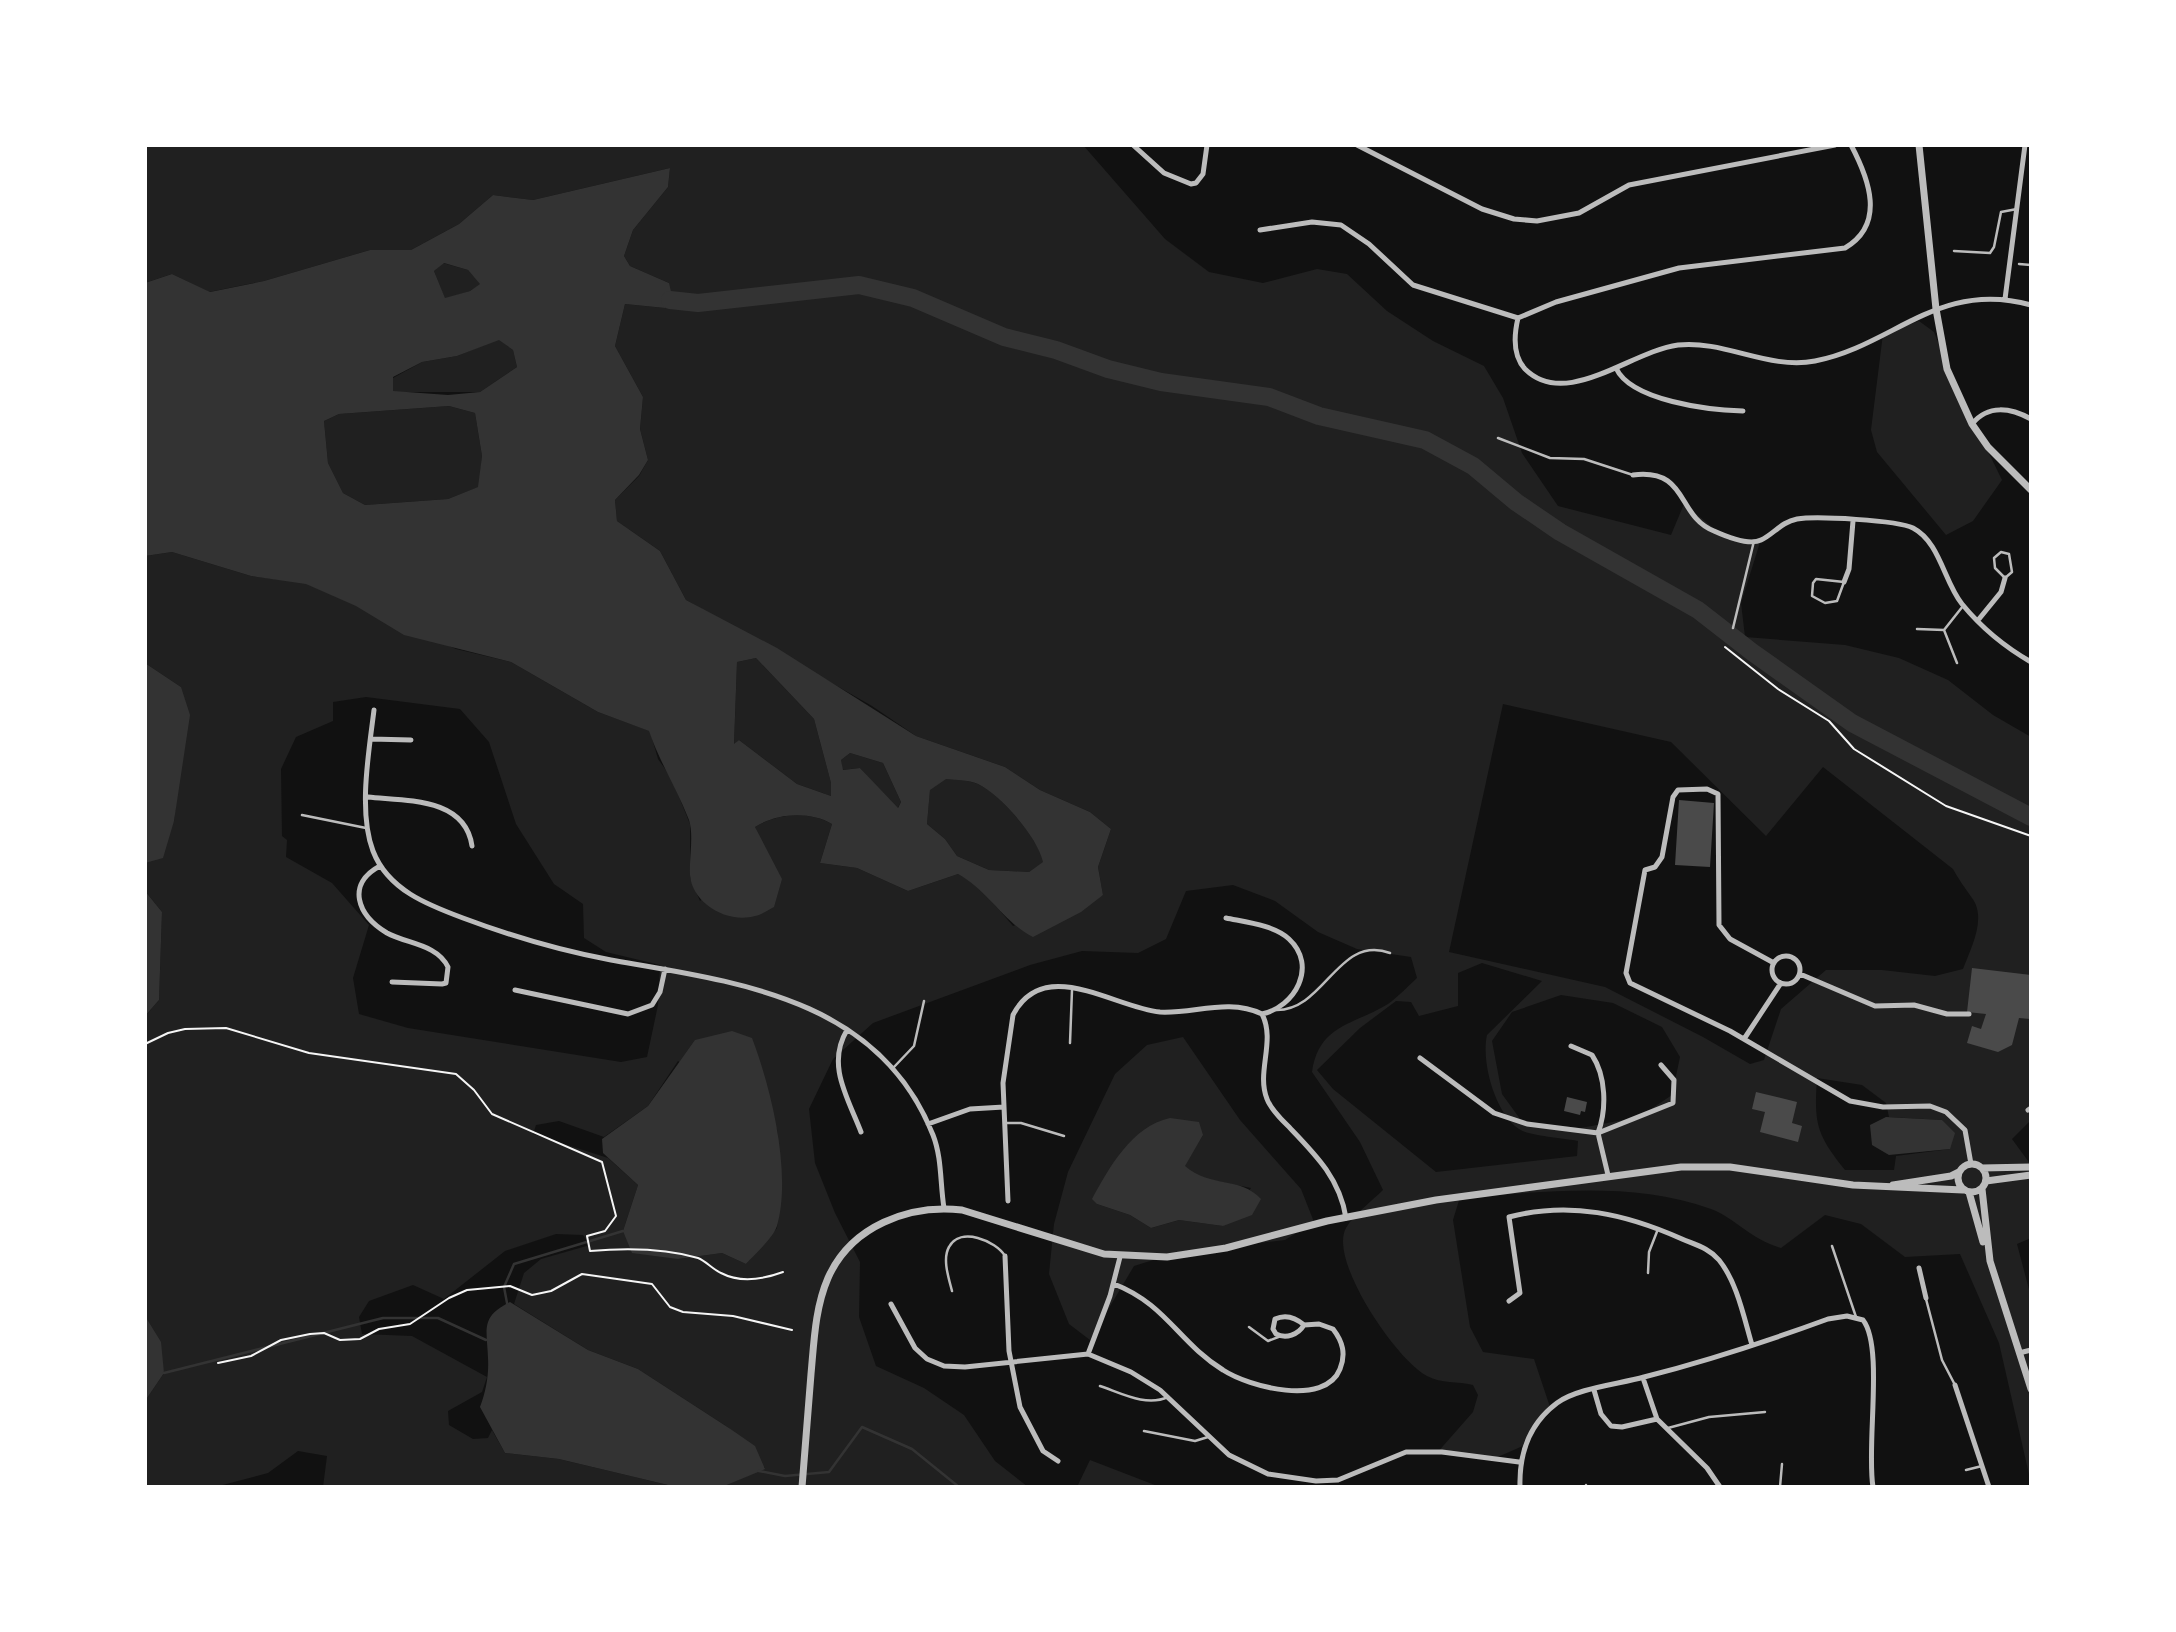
<svg xmlns="http://www.w3.org/2000/svg" width="2176" height="1632" font-family="Poppins,sans-serif">
	<style>
		.green { fill: #202020; fill-rule: evenodd }
		.water { fill: #333; fill-rule: evenodd }
		.lines { fill: none; stroke-linecap: round; stroke-linejoin: round }
		.stream { stroke: #333; stroke-width: 2.5 }
		.river { stroke: #333; stroke-width: 18 }
		.building { fill: #4a4a4a }
		.path { stroke: #f5f5f5; stroke-width: 2 }
		.service { stroke: #bcbcbc; stroke-width: 2.5 }
		.minor { stroke: #bcbcbc; stroke-width: 5 }
		.tertiary { stroke: #bcbcbc; stroke-width: 7 }
	</style>
	<rect width="100%" height="100%" fill="#111"/>
	<path class="green" d="M145 145H1083L1165 239 1209 272 1263 283 1317 269 1347 274 1387 311 1433 341 1484 366 1503 398 1522 453 1558 506 1671 535 1684 504 1728 540 1761 539 1741 603 1745 637 1845 645 1899 658 1948 680 1993 715 2031 737V1120L2012 1139 2031 1165V1238L2017 1244 2031 1297V1483L1999 1343 1960 1254 1905 1257 1861 1224 1825 1215 1781 1248C1750 1239 1735 1218 1711 1209 1629 1180 1544 1193 1460 1197L1453 1220 1470 1327 1483 1352 1534 1359 1550 1407 1525 1445 1491 1460 1436 1454 1473 1412 1478 1395 1473 1385C1457 1381 1442 1384 1427 1376 1397 1361 1328 1260 1346 1228 1354 1214 1372 1201 1383 1190L1360 1142 1312 1072C1319 1024 1354 1025 1388 1004 1398 997 1408 986 1417 978L1411 957 1357 949 1318 932 1275 901 1233 885 1186 891 1166 939 1138 953 1082 951 1030 965 873 1023 833 1059 809 1109 815 1163 835 1213 860 1262 859 1317 876 1366 924 1388 964 1415 995 1461 1028 1487H323L327 1456 298 1451 268 1473 215 1487H145V1401L164 1373 145 1316V1016L159 1000 162 912 145 891V863L174 821 180 769 181 687 145 663V556L172 552 251 576 306 583 456 649 511 662 598 712 650 731 658 759 671 777 690 824V878L700 901 761 843 755 827C778 813 809 811 832 824L820 863 857 868 908 891 958 874 977 884 1013 926 1103 895 1098 867 1111 829 1090 812 1040 790 1005 767 916 736 872 706 686 600 660 551 617 521 615 500 639 476 648 460 640 429 643 397 615 346 625 304 665 308 669 283 630 266 624 256 633 230 668 187 670 168 533 200 493 195 459 224 411 250H370L264 281 209 292 172 274 145 283ZM366 697 460 709 489 742 516 824 554 884 583 904 584 938 606 952 660 965 658 1005 647 1057 621 1062 408 1028 359 1014 353 978 369 925 332 883 286 857 287 840 282 836 281 769 296 737 333 721V702ZM1503 704 1671 742 1766 836 1823 767 1953 869C1959 880 1965 888 1972 898 1987 918 1971 948 1963 969L1935 976 1882 970H1826L1781 1009 1764 1060 1750 1064 1703 1037 1605 987 1449 952ZM1482 963 1542 981 1487 1035C1481 1062 1495 1113 1519 1129 1529 1136 1565 1138 1578 1141L1577 1156 1436 1172 1333 1089 1317 1070 1360 1028 1396 1001 1411 1002 1419 1016 1458 1006V973ZM1561 995 1613 1003 1662 1027 1680 1057 1672 1095 1639 1117 1581 1128 1523 1123 1502 1094 1492 1041 1512 1012ZM678 1061 777 1129 780 1182 777 1228 746 1264 722 1253 678 1259 623 1231 638 1185 608 1158 533 1134 536 1125 559 1121 604 1137 648 1106ZM1817 1078 1862 1085 1886 1103 1889 1117 1942 1120 1950 1149 1896 1156 1894 1170H1845C1816 1134 1814 1123 1817 1078ZM556 1234 583 1235 590 1245 541 1259 524 1273 514 1304 588 1350 638 1369 729 1428 765 1468 722 1487 668 1485 559 1459 505 1453 492 1430 488 1438 473 1439 449 1425 448 1411 482 1392 487 1377 412 1336 362 1334 359 1317 369 1301 413 1285 444 1299 505 1251Z
		M443 263 468 270 481 284 470 291 445 299 434 271Z
		M1919 321 1934 332 1954 382 2002 480 1973 521 1946 535 1877 452 1871 430 1883 334Z
		M499 339 513 350 517 367 480 392H393V378L422 362 457 356Z
		M449 406 475 413 482 456 479 487 448 499 365 505 343 493 328 463 324 421 339 414Z
		M756 658 814 719 831 783V796L797 784 739 740 734 745 737 662Z
		M850 753 883 763 901 802 897 809 860 768 842 770 841 760Z
		M946 778C955 780 969 780 978 784 1002 795 1037 838 1044 862L1029 872 989 870 957 856 945 839 927 824 930 789Z
		M1183 1037 1240 1120 1301 1189 1314 1222 1285 1240 1179 1252 1134 1266 1090 1340 1069 1324 1049 1274 1054 1224 1068 1172 1115 1074 1147 1045ZM1203 1135 1184 1166 1197 1177 1251 1188 1223 1226 1179 1220 1151 1228 1130 1215 1097 1204Z
		M1090 1460 1160 1487H1077Z"/>
	<path class="water" d="M670 168 668 187 633 230 624 256 630 266 669 283 672 296 665 308 625 304 615 346 643 397 640 429 648 460 639 475 615 500 617 521 660 551 686 600 777 648 916 736 1005 767 1040 790 1090 812 1111 829 1098 867 1103 895 1081 912 1033 937C1002 921 989 891 958 874L908 891 857 868 820 863 832 824C810 811 777 813 755 827L782 879 774 907C768 910 761 915 755 916 727 924 692 903 690 875 689 857 694 836 689 820 677 789 660 763 649 731L598 712 511 662 404 635 356 606 306 584 251 576 172 552 145 556V283L172 274 210 292 264 281 370 250H411L459 224 493 195 533 200ZM444 263 468 270 480 284 470 291 445 298 434 271ZM499 340 513 350 517 367 480 392 448 395 393 391V377L422 362 457 356ZM449 406 475 413 482 456 478 487 448 499 365 505 343 493 328 463 324 421 339 414ZM756 658 814 719 831 783V796L797 784 739 740 734 744 737 662ZM850 753 883 763 901 802 898 808 860 768 843 770 841 760ZM946 779C956 780 970 780 978 784 1001 795 1038 838 1043 862L1029 872 989 870 957 856 945 839 927 824 930 790Z
		M145 663 181 687 190 715 174 821 163 858 145 863Z
		M145 891 162 912 159 1000 145 1016Z
		M732 1031 752 1038C771 1088 792 1173 777 1226 773 1238 755 1254 746 1264L722 1253 678 1259 632 1253 623 1231 638 1185 603 1153 602 1139 648 1106 695 1040Z
		M1886 1117 1942 1120 1955 1133 1950 1149 1889 1155 1872 1145 1870 1125Z
		M1170 1118 1199 1122 1203 1135 1185 1166C1210 1188 1240 1176 1261 1199L1252 1215 1223 1226 1179 1220 1151 1228 1130 1215 1097 1204 1092 1199C1109 1168 1132 1126 1170 1118Z
		M510 1302 588 1350 638 1369 729 1428 755 1446 765 1469 722 1487 668 1485 559 1459 505 1453 480 1407C486 1391 489 1375 488 1358 487 1329 480 1317 510 1302Z
		M145 1316 161 1342 164 1373 145 1401Z"/>
	<g class="lines">
		<path class="stream" d="M507 1303 504 1287 514 1264 623 1231
			M164 1373 383 1318H438L486 1340
			M759 1471 785 1476 829 1472 862 1427 912 1449 959 1487"/>
		<path class="river" d="M670 300 698 303 859 285 913 298 1004 337 1056 350 1108 369 1161 382 1269 397 1319 416 1425 440 1473 466 1516 502 1560 532 1698 610 1752 652 1852 723 2031 817"/>
	</g>
	<path class="building" d="M1679 800 1714 803 1710 867 1675 865Z
		M1972 968 2031 975 2030 1019 2019 1018 2012 1045 1998 1052 1967 1043 1972 1026 1981 1029 1986 1014 1967 1012Z
		M1756 1092 1797 1102 1792 1123 1802 1126 1798 1142 1760 1132 1765 1112 1752 1109Z
		M1567 1097 1587 1102 1585 1112 1581 1111 1580 1115 1564 1111Z"/>
	<g class="lines">
		<path class="path" d="M1725 647 1778 689 1829 721 1854 749 1946 806 2031 836
			M145 1044 168 1033 185 1029 226 1028 309 1053 456 1074 474 1090 492 1114 602 1162 616 1216 605 1231 587 1236 590 1251C625 1248 664 1248 698 1258 706 1261 712 1269 721 1273 740 1283 764 1279 783 1272
			M218 1363 251 1356 281 1340 310 1334 324 1333 340 1340 360 1339 379 1329 410 1324 449 1298 467 1290 510 1286 532 1295 551 1291 582 1274 652 1284 670 1307 683 1312 733 1316 792 1330"/>
		<path class="service" d="M1954 251 1990 253 1994 247 2001 212 2017 209
			M2019 264 2031 265
			M1498 438 1550 458 1584 459 1633 475
			M2001 552 2009 554 2012 572 2005 578 1995 568 1994 558Z
			M1816 579 1844 582 1837 601 1825 603 1812 596 1813 583Z
			M1733 628 1754 541
			M1917 629 1944 630 1963 606
			M1944 630 1957 663
			M302 815 366 828
			M1276 1010C1325 1011 1338 934 1390 953
			M1070 1043 1072 990
			M894 1067 914 1046 924 1001
			M1006 1123H1021L1064 1136
			M1832 1246 1856 1317
			M1648 1273 1649 1252 1658 1229
			M952 1291C949 1279 942 1259 949 1247 960 1226 996 1241 1005 1256
			M1926 1299 1942 1360 1955 1385
			M1249 1327 1268 1341 1281 1336
			M1100 1386C1121 1393 1146 1407 1168 1397
			M1668 1428 1709 1417 1765 1412
			M1144 1431 1195 1441 1208 1437
			M1966 1470 1982 1466
			M1586 1485V1487
			M1780 1487 1782 1464"/>
		<path class="minor" d="M1133 145 1164 173 1191 184 1196 183 1203 174 1207 145
			M1357 145 1482 209 1514 219 1537 221 1579 213 1629 185 1835 145
			M1260 230 1312 222 1341 225 1369 244 1413 285 1518 318 1556 302 1679 268 1845 248C1886 224 1869 179 1851 145
			M2005 299 2025 145
			M1518 318C1514 335 1512 355 1525 369 1566 410 1631 351 1678 345 1725 340 1768 370 1815 361 1893 346 1939 279 2031 305
			M1616 368C1631 401 1709 410 1743 411
			M1972 424C1988 404 2011 408 2031 419
			M1633 475C1689 468 1676 516 1714 531 1725 536 1749 546 1761 540 1774 534 1781 522 1797 519 1816 516 1897 520 1913 528 1940 542 1944 582 1962 604 1980 626 2005 647 2031 662
			M1844 582 1849 569 1853 521
			M1979 619 2001 592 2005 578
			M374 710C369 751 358 812 373 851 388 890 428 905 463 918 511 936 561 951 611 960 737 982 879 998 933 1135 942 1158 940 1183 944 1208
			M371 739 411 740
			M368 797C405 801 465 797 472 846
			M380 866C346 884 357 915 387 933 407 944 437 944 448 967L446 983 442 984 392 982
			M1226 918C1245 922 1274 925 1289 939 1318 966 1295 1007 1262 1014
			M1772 970a14 14 0 1 1 28 0a14 14 0 1 1-28 0Z
			M1774 963 1730 939 1719 925 1718 794 1707 789 1678 790 1673 797 1662 857 1655 867 1645 870 1626 973 1630 983 1730 1031 1850 1101 1883 1107 1930 1106 1946 1112 1965 1130 1971 1164
			M1800 974 1875 1006 1914 1005 1947 1014H1969
			M515 990 628 1014 652 1005 660 992 665 969
			M847 1030C826 1065 848 1098 861 1132
			M1744 1039 1781 983
			M1571 1046 1592 1055C1606 1076 1607 1109 1598 1133
			M1420 1058 1494 1113 1527 1124 1598 1133 1608 1175
			M2028 1110 2031 1108
			M928 1124 970 1109 1004 1107
			M1598 1133 1673 1103 1674 1080 1661 1065
			M1008 1201 1003 1083 1013 1015C1044 955 1115 1008 1160 1012 1194 1014 1228 998 1262 1014 1276 1041 1256 1072 1267 1099 1271 1110 1282 1120 1290 1128 1316 1155 1340 1179 1346 1218
			M1005 1256 1009 1351 1020 1407 1043 1451 1058 1461
			M1919 1268 1926 1298
			M1114 1284C1166 1304 1179 1343 1223 1370 1249 1387 1325 1407 1340 1369 1346 1354 1343 1342 1333 1329L1319 1324 1304 1325C1298 1335 1286 1339 1276 1334L1273 1329 1275 1319C1286 1314 1296 1318 1304 1325
			M1509 1301 1520 1293 1509 1217C1570 1201 1626 1214 1682 1239 1696 1245 1709 1248 1719 1260 1737 1282 1744 1318 1752 1345
			M891 1304 915 1348 927 1359 944 1366 965 1367 1088 1354 1131 1372 1160 1390 1229 1455 1268 1474 1316 1481 1338 1480 1406 1452H1442L1519 1462
			M2019 1353 2031 1350
			M1088 1354 1110 1296 1120 1257
			M1643 1378 1657 1419 1707 1468 1720 1487
			M1955 1385 1989 1487
			M1594 1390 1601 1414 1611 1426 1622 1427 1657 1419
			M1520 1487C1519 1453 1529 1424 1557 1403 1577 1388 1620 1384 1644 1377 1707 1361 1768 1341 1828 1319L1847 1316 1863 1320C1884 1347 1866 1446 1873 1487"/>
		<path class="tertiary" d="M1919 145 1936 309 1947 369 1972 424 1988 447 2031 490
			M1958 1178a14 14 0 1 1 28 0a14 14 0 1 1-28 0Z
			M1982 1168 2031 1167
			M1986 1181 2031 1175
			M1893 1185 1951 1176 1959 1172
			M1982 1189 1990 1261 2031 1389
			M1969 1192 1983 1242
			M802 1487C805 1449 808 1411 811 1374 814 1342 815 1308 828 1278 851 1226 909 1204 962 1210L1104 1254 1167 1257 1226 1248 1327 1221 1436 1200 1681 1167H1730L1853 1185 1963 1190"/>
	</g>
	<rect width="2176" height="1632" fill="none" stroke="#ffffff" stroke-width="294"/>
</svg>
